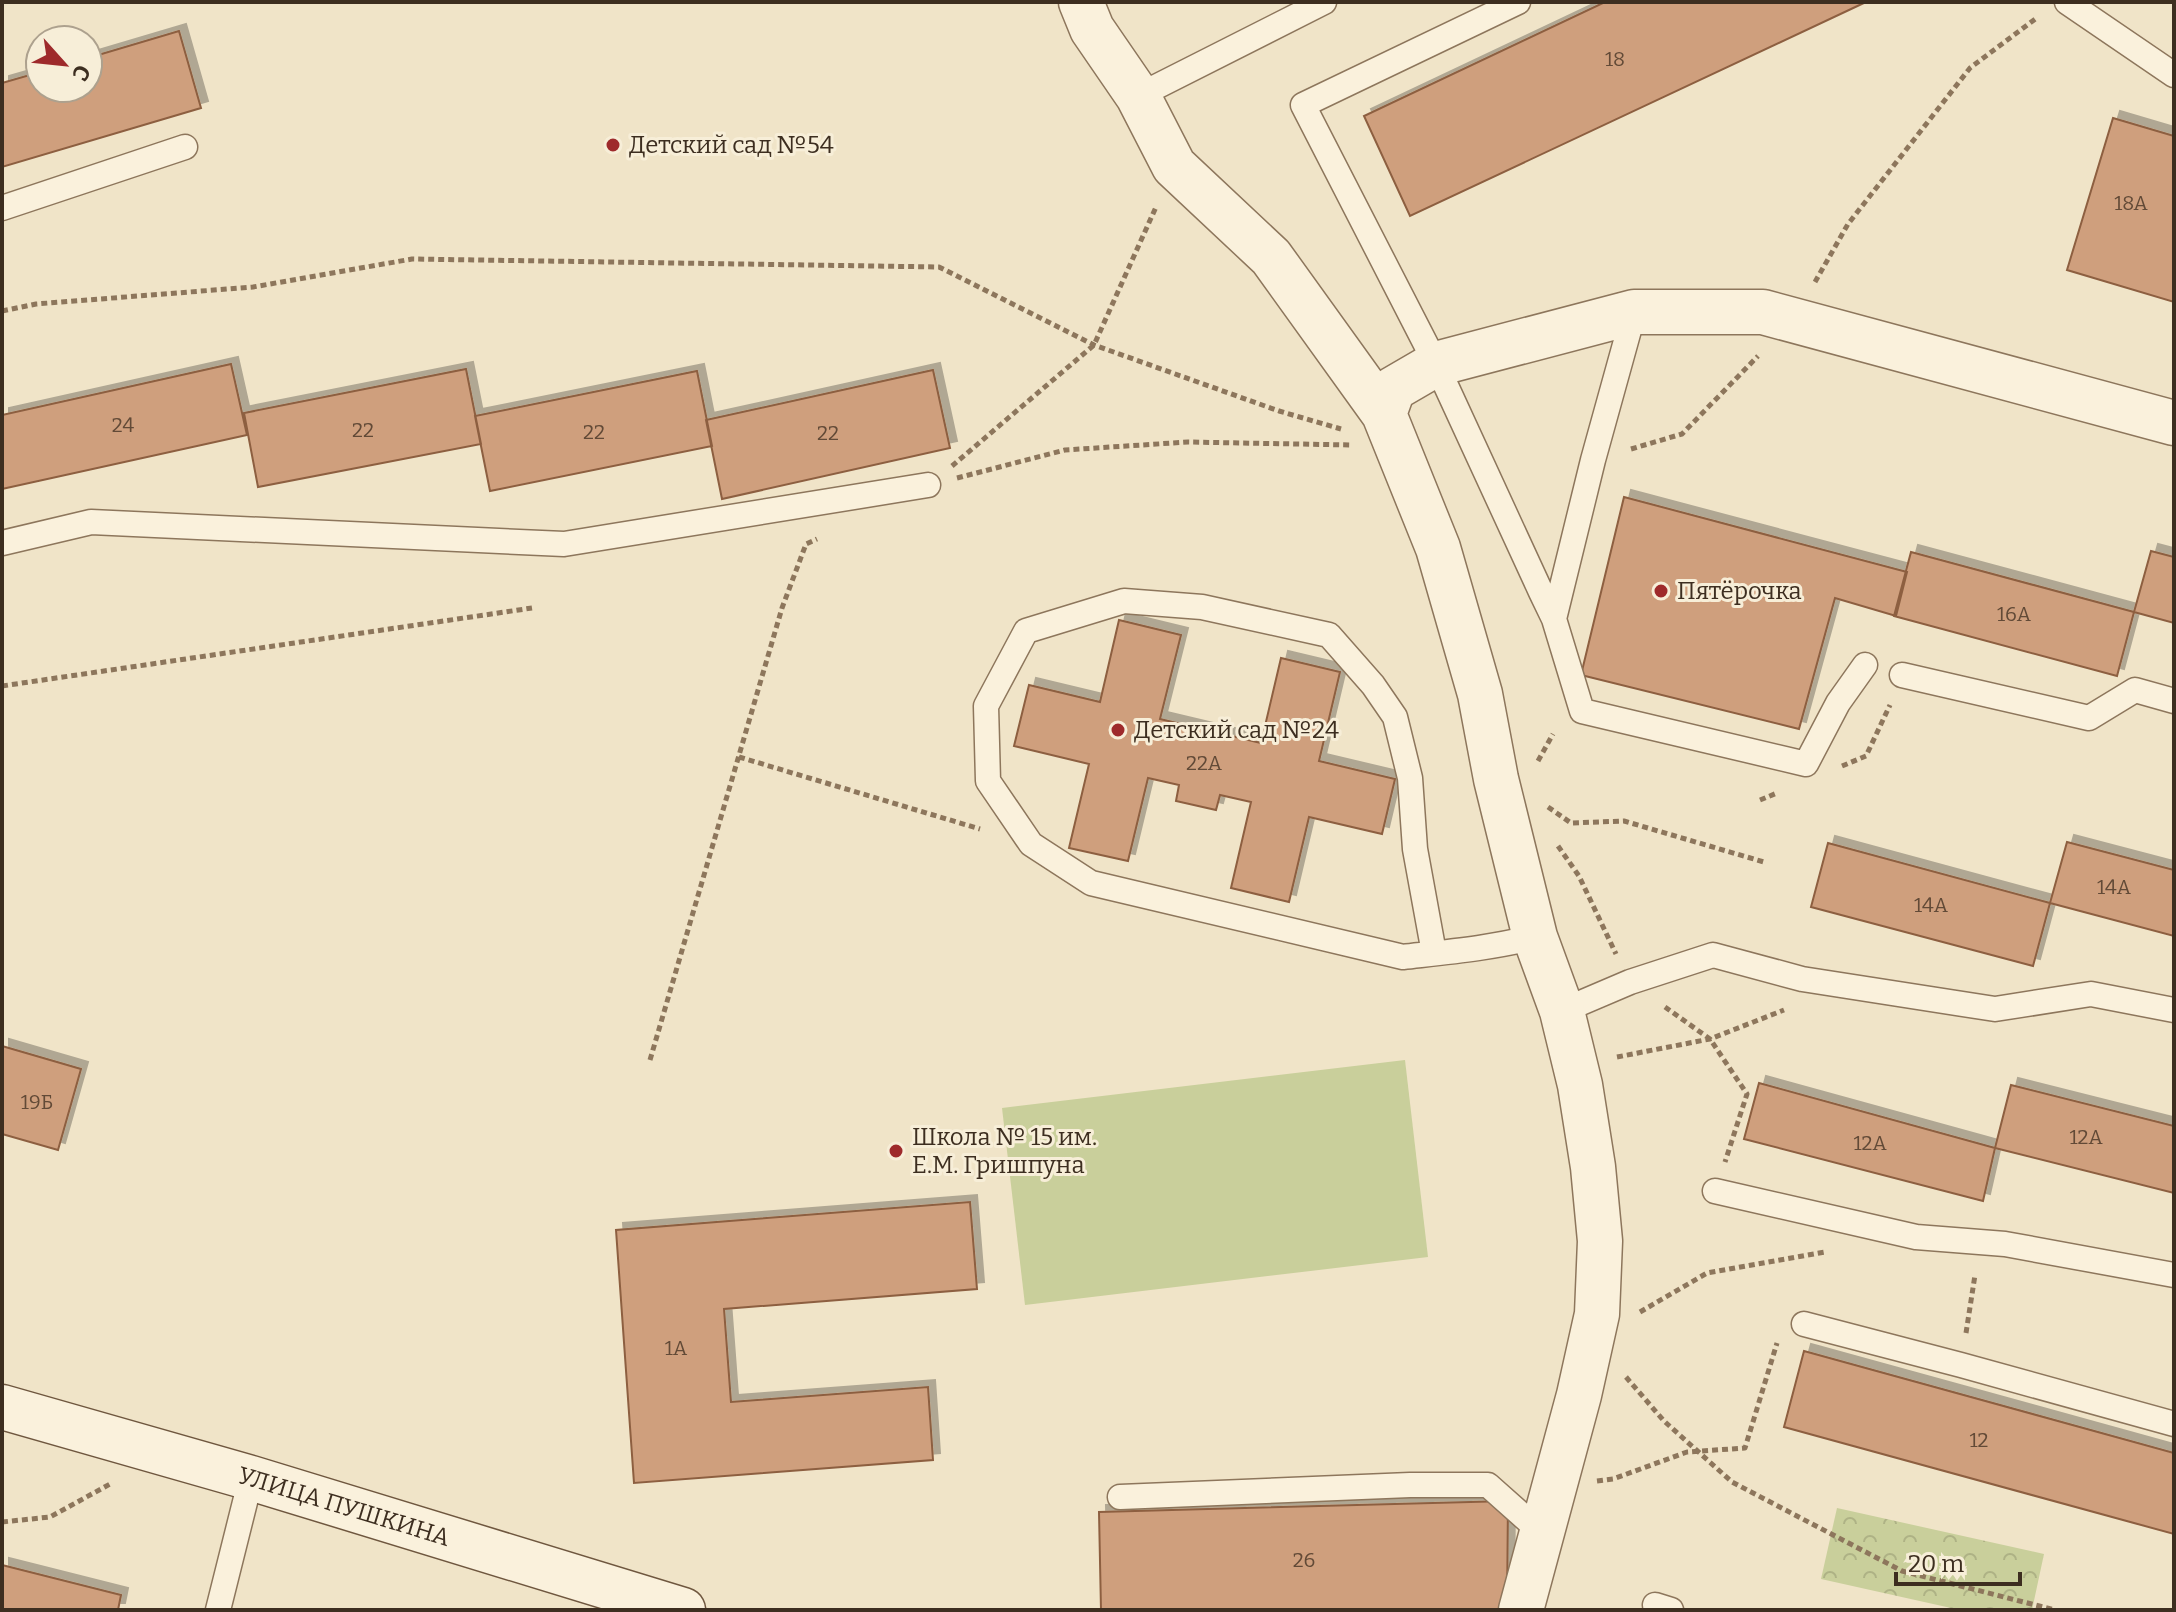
<svg xmlns="http://www.w3.org/2000/svg" width="2176" height="1612" font-family="Bitter,serif">
	<style>
		.park { fill: url(#park-crowns) }
		.pitch { fill: #c9cf9b }
		.building { fill: #cf9f7d; stroke: #8d5f41; stroke-width: 2; filter: url(#shadow) }
		.lines { fill: none; stroke-linecap: round; stroke-linejoin: round }
		.lane-casing { stroke: #8d765c; stroke-width: 27 }
		.street-casing { stroke: #8d765c; stroke-width: 47 }
		.secondary-casing { stroke: #6f573f; stroke-width: 47 }
		.path { stroke: #8d765c; stroke-width: 5; stroke-dasharray: 6 4; stroke-linecap: butt }
		.lane { stroke: #faf1dc; stroke-width: 24 }
		.street { stroke: #faf1dc; stroke-width: 44 }
		.secondary { stroke: #faf1dc; stroke-width: 44 }
		.poi-dot { fill: #9e2a2b; stroke: #f7eed8; stroke-width: 3 }
		.labels { text-anchor: middle; dominant-baseline: central; stroke-width: 6; stroke-linejoin: round; paint-order: stroke }
		.number-label { font-size: 20px; fill: #624a37 }
		.poi-label { font-size: 24px; fill: #3d2e20; stroke: #f7eed8; text-anchor: start }
		.street-label { font-size: 24px; fill: #3d2e20; stroke: #f7eed8 }
	</style>
	<defs>
		<pattern id="park-crowns" width="20" height="18" patternUnits="userSpaceOnUse" patternTransform="scale(2)"><rect width="20" height="18" fill="#c9cf9b"/><path d="M2 6a3 3 0 1 1 6 0M12 15a3 3 0 1 1 6 0" fill="none" stroke="#aeb285"/></pattern>
		<filter id="shadow"><feDropShadow dx="7" dy="-7" stdDeviation="0" flood-color="#0004"/></filter>
	</defs>
	<rect width="100%" height="100%" fill="#f0e4c8"/>
	<path class="park" d="M1837 1508 2044 1554 2032 1610H1960L1821 1579Z"/>
	<path class="pitch" d="M1405 1060 1428 1257 1025 1305 1002 1108Z"/>
	<path class="building" d="M1605 2H1866L1410 216 1364 116Z
		M179 31 201 108 2 167V83L40 72V88H88V58Z
		M2113 118 2174 136V302L2067 270Z
		M231 364 247 435 2 489V415Z
		M466 369 481 444 258 487 244 413Z
		M933 370 950 448 722 499 706 420Z
		M697 371 712 446 490 491 475 416Z
		M1624 497 1907 572 1896 616 1835 598 1799 729 1581 675Z
		M2151 551 2174 557V623L2134 612Z
		M1911 552 2134 612 2117 676 1894 616Z
		M1119 620 1181 635 1160 719 1261 743 1281 658 1340 672 1319 761 1395 779 1382 834 1309 817 1289 902 1231 888 1251 802 1220 795 1216 810 1176 801 1179 785 1148 778 1128 861 1069 848 1089 764 1014 746 1029 685 1100 702Z
		M2067 842 2174 870V936L2050 903Z
		M1828 843 2050 903 2033 966 1811 907Z
		M2 1046 81 1069 58 1150 2 1134Z
		M1759 1083 1995 1148 1983 1201 1744 1139Z
		M2011 1085 2174 1126V1193L1995 1148Z
		M970 1202 977 1289 724 1309 731 1402 928 1387 933 1460 634 1483 616 1230Z
		M1804 1351 2174 1453V1534L1784 1427Z
		M1508 1501 1507 1609 1101 1610 1099 1512Z
		M2 1565 121 1595 118 1610H2Z"/>
	<g class="lines">
		<g class="lane-casing">
			<path id="lane" d="M1518 2 1303 105 1436 364 1541 592 1554 619 1582 711 1806 764 1838 703 1865 665
				M2067 2 2174 75
				M1138 96 1324 2
				M2 208 185 147
				M2 543 91 522 564 544 928 485
				M1554 619 1593 460 1634 312
				M1902 675 2089 718 2135 690 2174 701
				M1434 953 1415 849 1410 778 1395 717 1373 685 1329 635 1202 607 1124 601 1026 631 986 706 988 781 1031 844 1091 883 1403 957C1447 952 1492 948 1535 937
				M1562 1011 1630 982 1713 955 1802 979 1995 1009 2091 994 2174 1010
				M1715 1191 1916 1237 2005 1244 2174 1275
				M1804 1324 1961 1365 2174 1424
				M1120 1497 1410 1485H1488L1543 1534
				M1655 1605 1671 1610
				M218 1610 251 1478"/>
		</g>
		<g class="street-casing">
			<path id="street" d="M1081 2 1092 29 1138 96 1174 166 1271 257 1384 414 1438 548 1480 694 1496 779 1535 937 1562 1011 1580 1085 1593 1167 1600 1241 1597 1314 1579 1395 1521 1610
				M1384 414 1393 389 1436 364 1634 312H1763L2174 423"/>
		</g>
		<g class="secondary-casing">
			<g id="secondary">
				<path id="s1" d="M2 1407 251 1478 683 1610"/>
			</g>
		</g>
		<path class="path" d="M1815 282 1848 224 1970 68 2038 17
			M2 311 36 304 253 287 412 259 939 267 1094 345 1279 411 1341 429
			M1631 449 1682 434 1758 356
			M952 466 1094 345 1156 207
			M957 478 1065 450 1188 442 1351 445
			M2 686 532 608
			M739 757 980 829
			M1538 761 1553 734
			M1842 766 1866 756 1890 705
			M1760 800 1777 793
			M1548 807 1571 823 1624 821 1764 862
			M1558 846 1579 876 1616 954
			M1665 1007 1710 1039 1747 1094 1725 1162
			M1617 1057 1710 1039 1784 1010
			M650 1060 782 608 806 544 817 539
			M1640 1312 1707 1273 1825 1252
			M1966 1333 1975 1275
			M1626 1377 1664 1421 1732 1482 1902 1571 2055 1610
			M1597 1481 1613 1479 1687 1452 1745 1448 1777 1343
			M2 1522 50 1517 112 1483"/>
		<use href="#lane" class="lane"/>
		<use href="#street" class="street"/>
		<use href="#secondary" class="secondary"/>
	</g>
	<g class="poi-dot">
		<circle cx="613" cy="145" r="8"/>
		<circle cx="1661" cy="591" r="8"/>
		<circle cx="1118" cy="730" r="8"/>
		<circle cx="896" cy="1151" r="8"/>
	</g>
	<g class="labels">
		<g class="number-label">
			<text x="1615" y="59">18</text>
			<text x="2131" y="203">18А</text>
			<text x="123" y="425">24</text>
			<text x="363" y="430">22</text>
			<text x="594" y="432">22</text>
			<text x="828" y="433">22</text>
			<text x="2014" y="614">16А</text>
			<text x="1204" y="763">22А</text>
			<text x="2114" y="887">14А</text>
			<text x="1931" y="905">14А</text>
			<text x="37" y="1102">19Б</text>
			<text x="2086" y="1137">12А</text>
			<text x="1870" y="1143">12А</text>
			<text x="676" y="1348">1А</text>
			<text x="1979" y="1440">12</text>
			<text x="1304" y="1560">26</text>
		</g>
		<g class="poi-label">
			<text x="629" y="145">Детский сад №54</text>
			<text x="1677" y="591">Пятёрочка</text>
			<text x="1134" y="730">Детский сад №24</text>
			<text x="912" y="1137">Школа № 15 им.<tspan x="912" dy="28">Е.М. Гришпуна</tspan></text>
		</g>
		<g class="street-label">
			<text stroke="none"><textPath href="#s1" startOffset="356">УЛИЦА ПУШКИНА</textPath></text>
		</g>
	</g>
	<rect width="2176" height="1612" fill="none" stroke="#3d2e20" stroke-width="8"/>
	<g transform="translate(64 64) rotate(117)"><circle r="38" fill="#f7eed8" stroke="#ada18e" stroke-width="2"/>
	<path d="M0-6L14 30L0 20L-14 30Z" fill="#9e2a2b"/>
	<text y="-12" font-size="22" font-weight="bold" text-anchor="middle" fill="#3d2e20">С</text>
	</g>
	<path d="M1896 1572v12h124v-12" fill="none" stroke="#3d2e20" stroke-width="4"/>
	<text x="1908" y="1572" font-size="24" fill="#3d2e20" stroke="#f7eed8" stroke-width="6" paint-order="stroke">20 m</text>
</svg>
